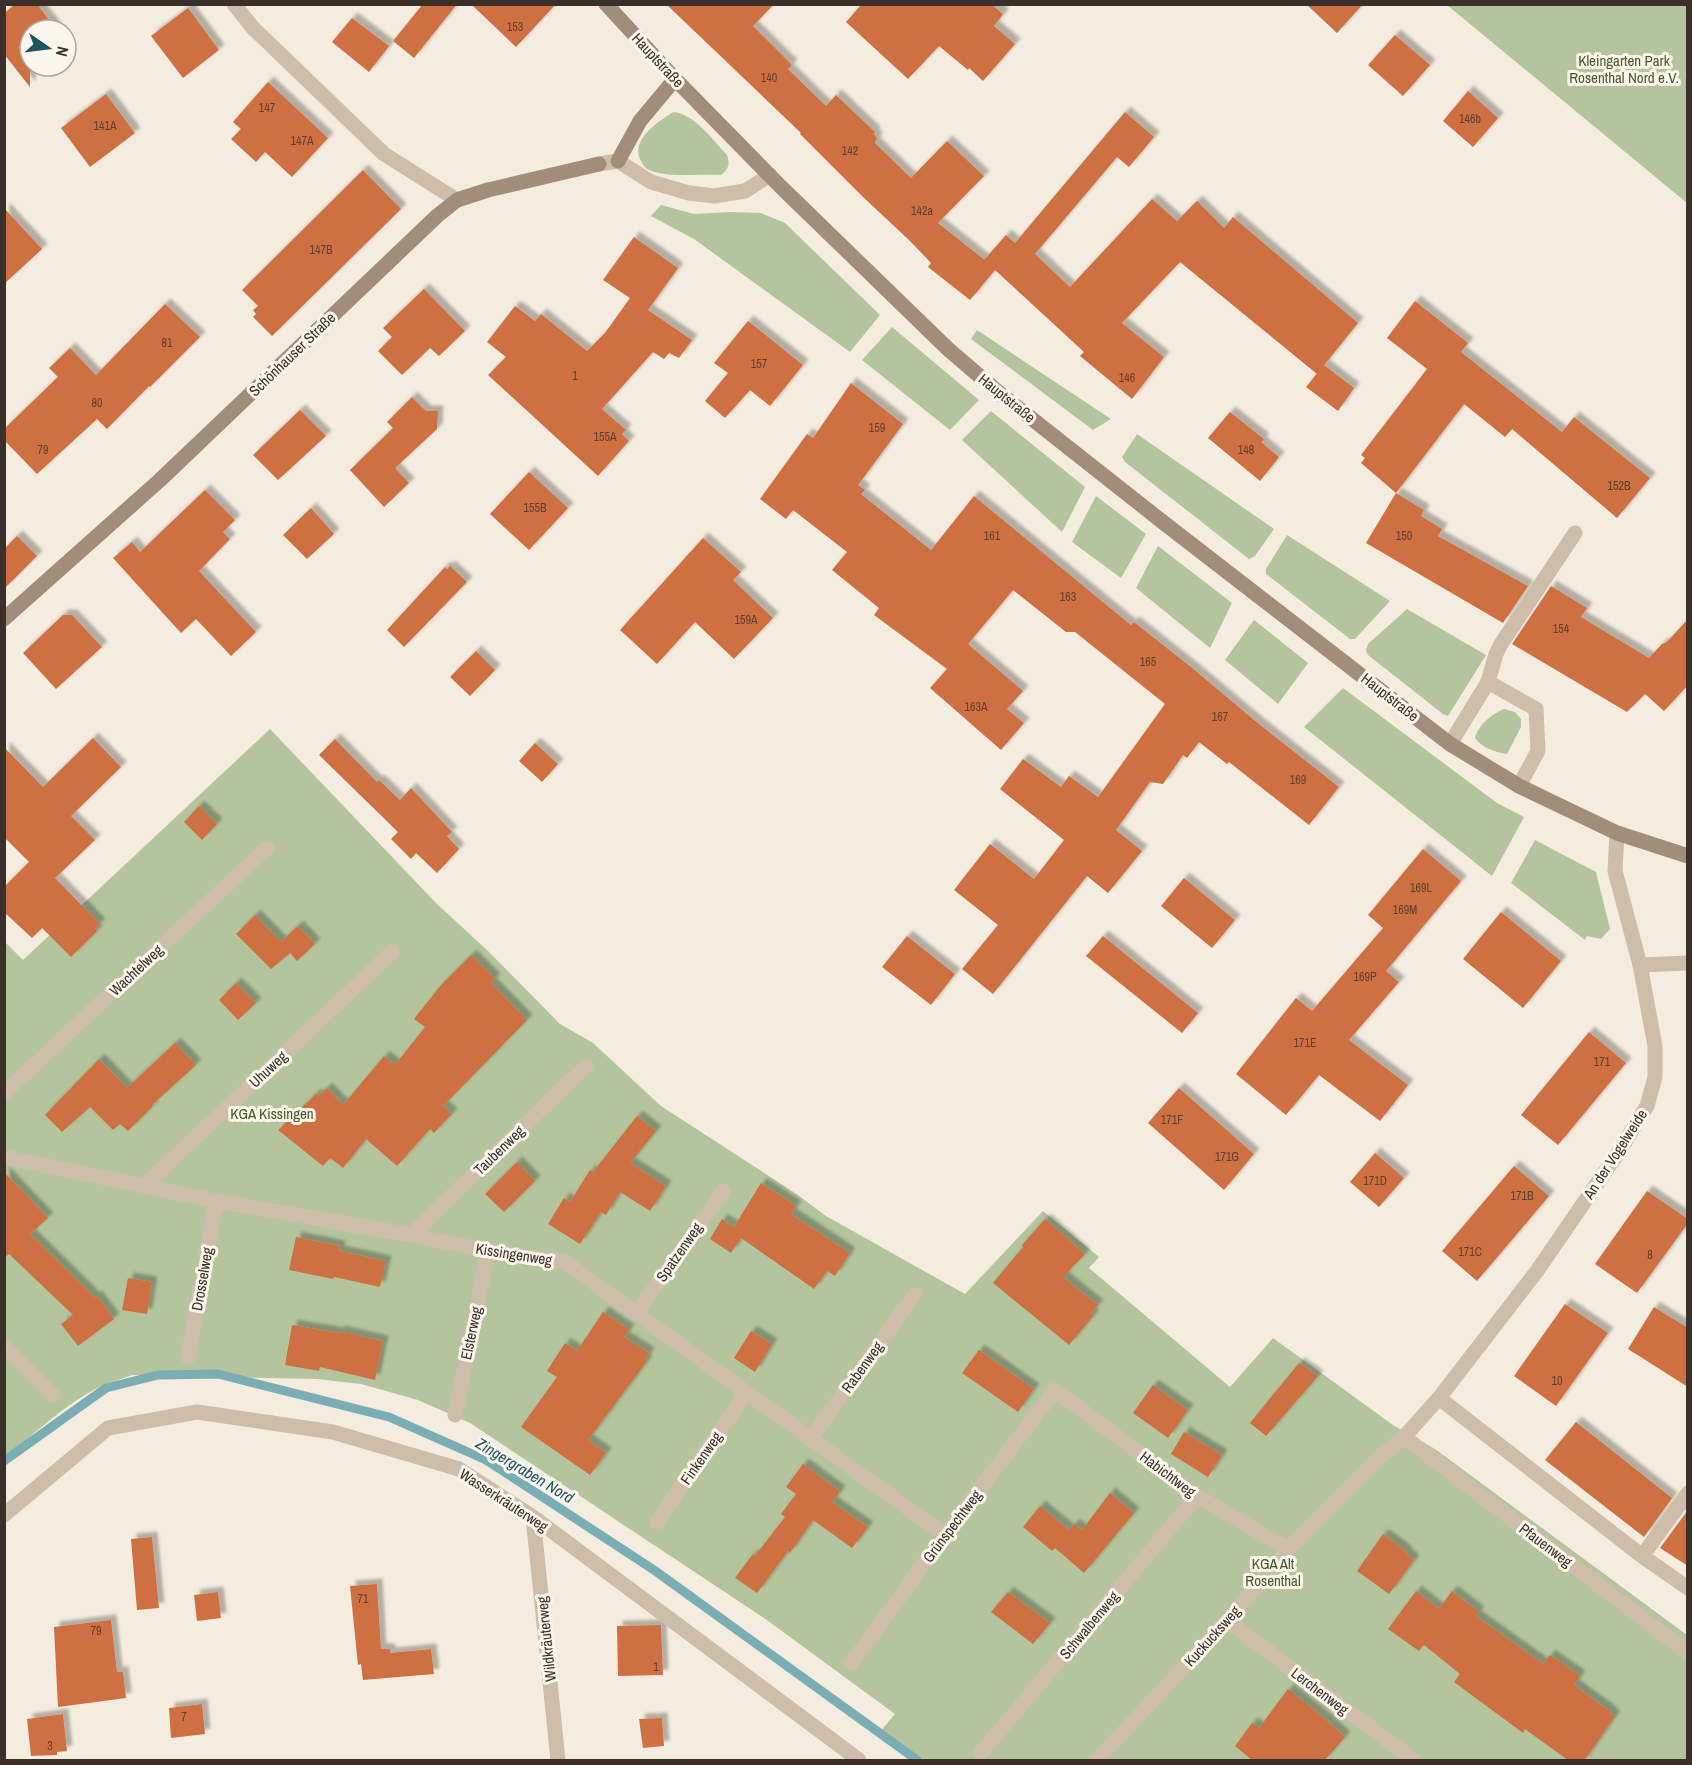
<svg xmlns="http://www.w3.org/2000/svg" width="1692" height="1765" font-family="'Archivo Narrow',sans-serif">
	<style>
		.green { fill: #b4c59d }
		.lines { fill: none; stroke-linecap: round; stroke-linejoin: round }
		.stream { stroke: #7badb4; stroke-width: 9 }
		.building { fill: #ce7043; filter: url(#shadow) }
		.lane { stroke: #cebda9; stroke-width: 15 }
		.street { stroke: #cebda9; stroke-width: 15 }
		.secondary { stroke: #a28c7a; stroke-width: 15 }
		.labels { text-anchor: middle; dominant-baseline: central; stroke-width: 6; stroke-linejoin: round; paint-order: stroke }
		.number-label { font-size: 12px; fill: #604030 }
		.street-label { font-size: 15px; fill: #3b3029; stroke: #fbf5ec }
		.park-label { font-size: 15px; fill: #455b2b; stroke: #fbf5ec }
		.water-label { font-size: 16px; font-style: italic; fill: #1b5560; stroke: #fbf5ec }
	</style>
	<defs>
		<filter id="shadow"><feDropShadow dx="5.5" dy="-5.5" stdDeviation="1.5" flood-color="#0004"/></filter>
	</defs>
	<rect width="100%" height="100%" fill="#f4ecde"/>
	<path class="green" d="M1447 5H1687V203Z
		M674 112C694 114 713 140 727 155 730 164 729 169 721 175 704 174 670 177 655 172 648 170 644 168 641 161 629 141 659 120 674 112Z
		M661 205 694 214 731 212 761 213 785 223 880 315 850 352 694 239 651 216Z
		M892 327 979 400 950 430 862 360Z
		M977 330 1111 419 1093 430 971 339Z
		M991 411 1085 487 1062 532 962 440Z
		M1137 434 1274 529 1255 556 1249 559 1125 462 1122 457Z
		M1096 496 1146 534 1121 578 1072 542Z
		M1287 535 1390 601 1355 639H1350L1266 574V569Z
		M1158 546 1232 603 1210 648 1136 588Z
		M1407 609 1486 655 1448 716 1443 714 1368 655 1366 650 1368 644Z
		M1254 620 1308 663 1278 704 1225 660Z
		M1343 688 1497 803 1524 817 1492 876 1304 727Z
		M1504 709 1515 712 1521 719V727L1507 754C1496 753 1481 747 1475 738 1478 725 1492 714 1504 709Z
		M270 729 437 904 488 951 560 1024 593 1043 661 1106 795 1193 826 1216 965 1294 1043 1211 1099 1257 1089 1268 1230 1387 1273 1338 1393 1425 1435 1449 1687 1635V1760H917L879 1733 895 1714 764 1618 470 1423 418 1400 361 1384 317 1379 132 1375C122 1379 111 1382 101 1386 65 1404 35 1433 5 1458L4 941 23 960Z
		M1535 840 1596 872 1610 929 1601 939 1587 936 1585 940 1511 883Z"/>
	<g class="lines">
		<path class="stream" d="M4 1461 106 1388 158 1375 218 1374 389 1417 486 1460 654 1570 917 1760"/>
	</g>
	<path class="building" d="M16 4H37L57 30H30V87L4 54V13Z
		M423 4H457L414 58 393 41Z
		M471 4H556L516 47Z
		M666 4H774L753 26 792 65 788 69 826 106 836 95 875 132 874 134 877 138 875 143 911 178 947 141 984 176 938 223 986 261 984 260 1006 235 1015 243 1125 112 1154 137 1129 167 1117 157 1035 254 1070 287 1152 199 1177 221 1197 201 1224 228 1233 217 1358 323 1317 374 1180 262 1122 323 1164 357 1132 399 1080 356 1084 352 995 270 970 300 928 267 931 263 910 241 862 196 800 134 801 133Z
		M862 4H991L1003 14 994 26 1015 44 983 81 969 68 968 70 939 46 908 79 846 22Z
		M1306 4H1363L1337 33Z
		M188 8 219 50 183 78 151 36Z
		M352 18 389 46 369 72 332 42Z
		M1395 35 1430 65 1403 96 1368 65Z
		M268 82 328 138 292 177 265 152 256 162 231 139 241 129 233 122Z
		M1468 91 1498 118 1473 147 1443 121Z
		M106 94 135 133 90 167 61 128Z
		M363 170 401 209 272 336 253 317 256 314 253 310 258 306 242 290Z
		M4 208 42 249 4 284Z
		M634 237 678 268 648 310 692 340 679 358 669 353 664 359 653 352 602 409 626 430 622 434 629 441 598 476 488 375 506 357 487 342 515 306 535 321 541 314 587 351 605 333 630 298 603 280Z
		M424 289 465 331 439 356 430 348 402 375 378 351 392 337 383 328Z
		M1415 301 1468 343 1461 352 1562 432 1574 417 1650 478 1617 518 1512 429 1505 437 1464 404 1396 493 1424 510 1421 516 1442 529 1438 536 1528 586 1503 623 1366 543 1396 493 1361 463 1365 458 1361 455 1427 369 1387 338Z
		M165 304 200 337 150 387 149 386 107 429 97 419 37 474 4 440V429L58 377 49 368 70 348 96 375Z
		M748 321 803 365 770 406 750 390 725 418 705 401 728 373 714 363Z
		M1324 365 1354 388 1338 411 1306 387Z
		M851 383 903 424 858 485 865 490 861 494 931 550 974 496 1131 625 1134 622 1191 667 1259 724 1339 787 1309 825 1229 762 1227 764 1199 742 1187 758 1183 755 1163 784 1150 782 1116 830 1142 851 1108 893 1087 876 993 994 962 969 998 925 954 890 990 844 1034 879 1064 840 1000 789 1023 759 1061 787 1069 776 1098 797 1165 704 1075 632H1066L1013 590 968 644 1023 691 1007 709 1024 723 1001 750 930 688 947 669 874 615 879 608 832 570 847 552 793 510 786 519 760 499 807 434 813 438Z
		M412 397 426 411H438L437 429 395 468 409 483 384 507 350 470 393 428 387 422Z
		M300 410 326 436 278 480 253 455Z
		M1230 412 1264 439 1261 442 1279 457 1260 481 1208 438Z
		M529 472 568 508 529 550 490 514Z
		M205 490 235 520 223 532 230 539 199 571 256 632 231 656 196 619 181 633 113 558 132 542 140 552Z
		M311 508 334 534 307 559 283 535Z
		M17 536 37 556 4 589V549Z
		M703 538 741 572 733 580 773 618 734 659 695 622 657 664 620 630Z
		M450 566 467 582 404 647 387 630 445 567 447 569Z
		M1551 586 1587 608 1581 617 1649 658 1662 644 1667 642 1688 619V685L1664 711 1645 694 1627 712 1512 644Z
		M63 615H72L102 647 56 689 23 653Z
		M476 651 495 670 470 696 450 677Z
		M93 738 121 767 71 816 95 840 55 878 100 924 95 928 97 931 71 957 42 928 32 938 4 912V887L29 862 4 837V747L43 787Z
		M335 739 377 782 379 780 400 800 411 788 452 832 447 836 459 849 437 873 416 853 411 859 391 839 398 832 319 755Z
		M535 743 558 764 542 782 519 761Z
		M199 806 217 824 202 840 184 822Z
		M1423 849 1461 881 1386 971 1399 982 1349 1040 1408 1085 1380 1121 1319 1075 1286 1115 1236 1074 1296 998 1312 1011 1383 928 1368 915Z
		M1184 878 1235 920 1212 948 1161 906Z
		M1501 912 1561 961 1523 1008 1463 959Z
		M255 915 281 942 298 926 315 944 297 961 290 953 271 969 236 934Z
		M907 936 955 974 931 1005 882 967Z
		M1103 936 1198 1013 1182 1033 1086 956Z
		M471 955 495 979 491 983 527 1020 443 1106 452 1114 434 1133 430 1129 397 1166 366 1139 343 1168 330 1158 323 1166 278 1130 316 1094 318 1096 327 1088 343 1105 384 1056 395 1065 425 1027 414 1019 441 985Z
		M236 983 256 1003 238 1020 219 1000Z
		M1589 1032 1626 1063 1558 1145 1521 1115Z
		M175 1043 196 1065 152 1105 153 1106 128 1131 120 1124 113 1130 90 1107 62 1132 45 1115 99 1059 127 1088Z
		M1179 1088 1254 1154 1224 1190 1148 1123Z
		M637 1116 656 1131 630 1163 666 1186 650 1211 620 1192 606 1215 601 1212 580 1244 548 1224 564 1198 570 1202 590 1170 593 1172Z
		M1375 1153 1404 1178 1379 1207 1350 1182Z
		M517 1162 535 1181 504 1212 485 1194Z
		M1514 1166 1549 1196 1477 1281 1442 1251Z
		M4 1172 48 1218 30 1234 95 1298 97 1296 114 1319 78 1346 61 1324 73 1315 9 1254 4 1258Z
		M761 1183 796 1206 791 1214 850 1253 835 1276 827 1271 814 1289 741 1238 731 1253 710 1239 722 1219 734 1227Z
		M1647 1191 1688 1219V1223L1637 1293 1595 1264Z
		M1045 1219 1085 1254 1063 1277 1098 1305 1091 1313 1094 1315 1069 1345 993 1283 1023 1247 1022 1245Z
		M296 1237 340 1246 339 1251 386 1261 380 1287 334 1277 333 1279 289 1270Z
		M128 1278 152 1282 147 1314 122 1310Z
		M1565 1304 1608 1333 1556 1406 1514 1376Z
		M1654 1307 1688 1328V1387L1628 1349Z
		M603 1312 629 1330 624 1337 649 1353 645 1360 647 1361 588 1440 606 1453 590 1475 521 1427 557 1377 547 1371 565 1343 577 1351Z
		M292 1325 339 1333V1331L383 1341 375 1380 320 1367 319 1371 285 1365Z
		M751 1331 772 1344 755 1372 734 1358Z
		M979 1350 1034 1389 1018 1412 962 1373Z
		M1299 1363 1318 1376 1266 1436 1250 1423Z
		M1153 1385 1188 1410 1168 1438 1133 1413Z
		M1576 1422 1672 1498 1644 1537 1545 1460Z
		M1184 1432 1222 1455 1208 1477 1171 1454Z
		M803 1464 840 1491 832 1502 868 1527 852 1548 813 1520 790 1553 788 1551 757 1593 735 1578 753 1554 755 1556 785 1517 781 1514 796 1494 786 1487Z
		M1110 1493 1134 1513 1084 1573 1055 1548 1052 1551 1023 1527 1040 1506 1069 1530 1074 1524 1082 1530Z
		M1688 1510V1566L1660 1548Z
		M1383 1534 1407 1552 1406 1554 1414 1560 1389 1594 1357 1571Z
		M152 1537 159 1608 137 1610 131 1539Z
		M377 1584 381 1649H390V1653L431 1649 434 1674 363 1680 361 1664 358 1665 350 1586Z
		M1416 1591 1439 1609 1452 1591 1479 1612 1476 1616 1543 1664 1550 1655 1580 1676 1574 1685 1611 1712 1610 1713 1615 1716 1584 1761H1569L1525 1729 1523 1733 1454 1682 1460 1674 1424 1645 1419 1651 1388 1629Z
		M218 1592 221 1618 197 1621 194 1595Z
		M1008 1592 1050 1623 1033 1644 991 1612Z
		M111 1620 117 1672H123L126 1698 58 1707 54 1627Z
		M661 1625 663 1675 618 1676 617 1626Z
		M1288 1689 1323 1717 1345 1737 1324 1761H1253L1235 1746 1252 1723 1259 1728Z
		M202 1704 205 1734 171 1738 169 1708Z
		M63 1714 67 1751 57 1752V1755L31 1756 27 1719Z
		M662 1718 664 1746 643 1748 639 1719Z"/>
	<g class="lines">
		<path class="lane" d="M1488 682 1496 654 1501 644 1575 533
			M1640 965 1688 963
			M4 1093 267 848
			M4 1157 216 1201 411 1235 488 1251 565 1262 945 1535
			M144 1186 392 952
			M411 1235 586 1066
			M636 1314 723 1191
			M4 1346 53 1395
			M188 1357 216 1201
			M1439 1398 1642 1556 1688 1588
			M455 1415 488 1251
			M810 1440 914 1295
			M4 1515 108 1428 197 1412 333 1432 459 1469 533 1517 859 1760
			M533 1517 558 1760
			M657 1522 746 1393
			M1642 1556 1688 1493
			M1227 1621 1414 1760
			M851 1664 945 1535 1055 1390 1197 1496 1288 1549
			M980 1754 1197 1496
			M1097 1760 1227 1621 1288 1549 1380 1457 1404 1437 1688 1653"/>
		<path class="street" d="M234 4 253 28 384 154 457 200
			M599 164 618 161 651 182 689 193 714 196 745 191 770 175
			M1450 744 1488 682 1536 709 1538 751 1519 786
			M1404 1437 1439 1398 1537 1271 1618 1153 1647 1106 1655 1077V1046L1640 965 1615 871 1617 833"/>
		<path class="secondary" d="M606 4 675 79 781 187 948 349 998 392 1164 523 1450 744 1519 786 1548 800 1617 833 1688 856
			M618 161 640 121 675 79
			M4 619 160 480 437 216 457 200 488 190 599 164"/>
	</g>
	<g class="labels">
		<g class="number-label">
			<text x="515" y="27">153</text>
			<text x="769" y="78">140</text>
			<text x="267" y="108">147</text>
			<text x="1470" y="119">146b</text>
			<text x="105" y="126">141A</text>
			<text x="302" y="141">147A</text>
			<text x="850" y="151">142</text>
			<text x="922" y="211">142a</text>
			<text x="321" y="250">147B</text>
			<text x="167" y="343">81</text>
			<text x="759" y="364">157</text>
			<text x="575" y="376">1</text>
			<text x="1127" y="378">146</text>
			<text x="97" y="403">80</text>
			<text x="877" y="428">159</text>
			<text x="605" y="437">155A</text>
			<text x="43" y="450">79</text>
			<text x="1246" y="450">148</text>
			<text x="1619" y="486">152B</text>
			<text x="535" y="508">155B</text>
			<text x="992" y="536">161</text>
			<text x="1404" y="536">150</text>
			<text x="1068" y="597">163</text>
			<text x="746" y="620">159A</text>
			<text x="1561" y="629">154</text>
			<text x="1148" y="662">165</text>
			<text x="976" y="707">163A</text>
			<text x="1220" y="717">167</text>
			<text x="1298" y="780">169</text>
			<text x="1421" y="888">169L</text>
			<text x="1405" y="910">169M</text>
			<text x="1365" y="977">169P</text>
			<text x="1305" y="1043">171E</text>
			<text x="1602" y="1062">171</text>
			<text x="1172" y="1120">171F</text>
			<text x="1227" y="1157">171G</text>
			<text x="1375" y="1181">171D</text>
			<text x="1522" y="1196">171B</text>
			<text x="1470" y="1252">171C</text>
			<text x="1650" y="1255">8</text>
			<text x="1557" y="1381">10</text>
			<text x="363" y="1599">71</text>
			<text x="96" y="1631">79</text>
			<text x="656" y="1667">1</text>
			<text x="184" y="1717">7</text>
			<text x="50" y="1746">3</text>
		</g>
		<g class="street-label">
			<text transform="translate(658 60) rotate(47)">Hauptstraße</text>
			<text transform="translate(292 354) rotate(-44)">Schönhauser Straße</text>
			<text transform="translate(1007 398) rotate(39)">Hauptstraße</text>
			<text transform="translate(1390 697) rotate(38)">Hauptstraße</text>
			<text transform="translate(136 970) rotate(-43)">Wachtelweg</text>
			<text transform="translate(268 1069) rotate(-43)">Uhuweg</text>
			<text transform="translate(499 1150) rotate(-44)">Taubenweg</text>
			<text transform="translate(1615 1154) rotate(-57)">An der Vogelweide</text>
			<text transform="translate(679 1252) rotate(-55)">Spatzenweg</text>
			<text transform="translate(514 1254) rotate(9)">Kissingenweg</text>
			<text transform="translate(202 1279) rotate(-80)">Drosselweg</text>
			<text transform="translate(471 1333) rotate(-78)">Elsterweg</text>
			<text transform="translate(862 1367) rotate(-54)">Rabenweg</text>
			<text transform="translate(701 1458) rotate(-55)">Finkenweg</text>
			<text transform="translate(1168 1474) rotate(37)">Habichtweg</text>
			<text transform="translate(504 1500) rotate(33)">Wasserkräuterweg</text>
			<text transform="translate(952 1526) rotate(-53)">Grünspechtweg</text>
			<text transform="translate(1546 1545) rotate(37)">Pfauenweg</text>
			<text transform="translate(1089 1625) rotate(-50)">Schwalbenweg</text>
			<text transform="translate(1212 1636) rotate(-48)">Kuckucksweg</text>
			<text transform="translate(546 1639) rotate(-96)">Wildkräuterweg</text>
			<text transform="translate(1320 1691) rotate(37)">Lerchenweg</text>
		</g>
		<g class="park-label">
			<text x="1624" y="60">Kleingarten Park<tspan x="1624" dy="17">Rosenthal Nord e.V.</tspan></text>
			<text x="272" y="1113">KGA Kissingen</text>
			<text x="1273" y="1563">KGA Alt<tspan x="1273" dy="17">Rosenthal</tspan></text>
		</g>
		<g class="water-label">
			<text transform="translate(525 1470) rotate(31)">Zingergraben Nord</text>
		</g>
	</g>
	<rect width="1692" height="1765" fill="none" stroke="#3b3029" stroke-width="12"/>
	<g transform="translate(48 48) rotate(104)"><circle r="28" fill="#fbf5ec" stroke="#aea69e" stroke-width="1.5"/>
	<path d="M0-4.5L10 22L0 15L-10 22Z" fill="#1b5560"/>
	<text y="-9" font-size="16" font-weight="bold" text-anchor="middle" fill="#3b3029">N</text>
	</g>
</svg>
